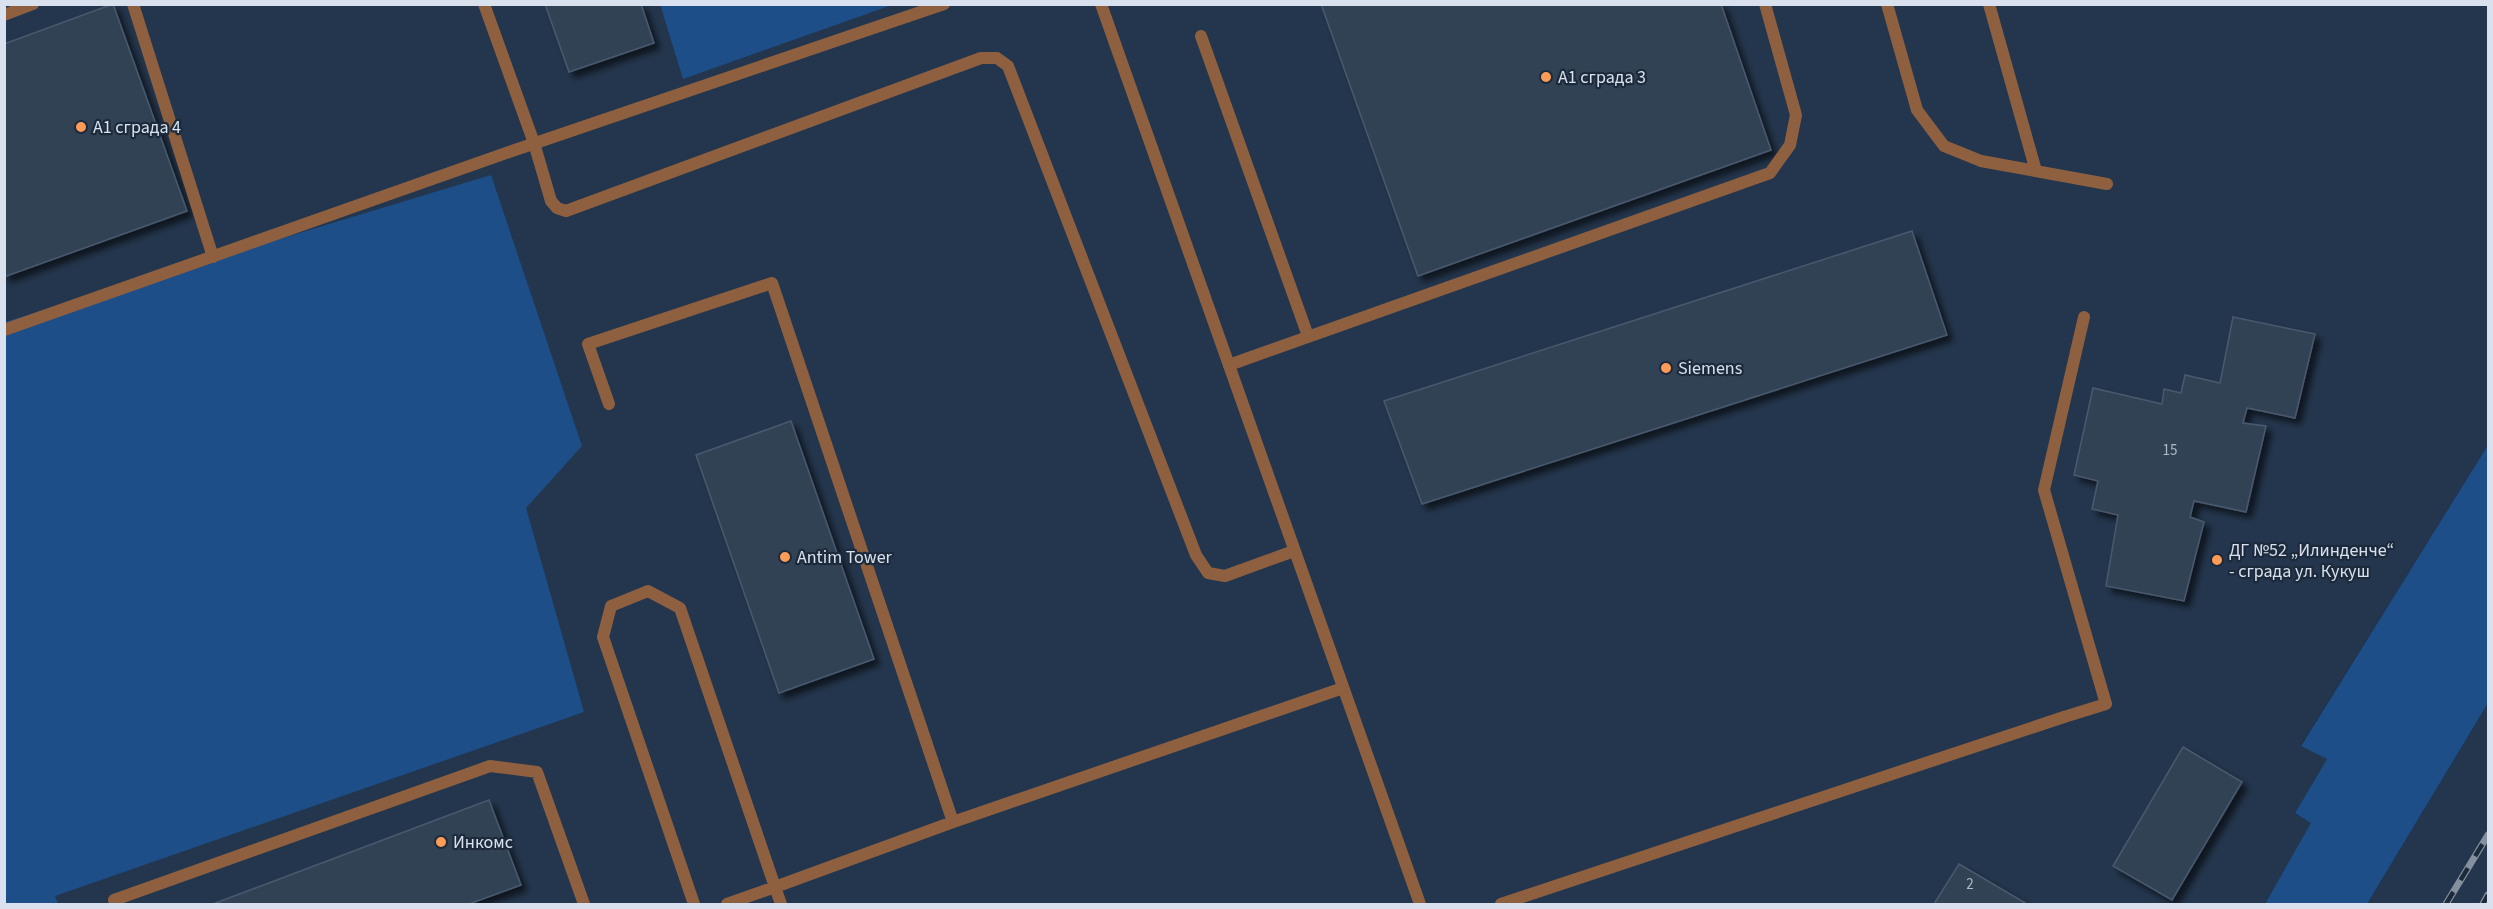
<svg xmlns="http://www.w3.org/2000/svg" width="2493" height="909" font-family="'Source Sans 3',sans-serif">
	<style>
		.built { fill: #24364d }
		.green { fill: #1d4e88 }
		.building { fill: #334255; stroke: #49596e; stroke-width: 1.5; filter: url(#shadow) }
		.lines { fill: none; stroke-linecap: round; stroke-linejoin: round }
		.service { stroke: #8f6040; stroke-width: 12 }
		.minor { stroke: #8f6040; stroke-width: 12 }
		.rail-casing { stroke: #85909e; stroke-width: 7 }
		.rail { stroke: #1c2a3c; stroke-width: 4.5; stroke-dasharray: 14; stroke-linecap: butt }
		.poi-dot { fill: #fe9c57; stroke: #1c2a3c; stroke-width: 2 }
		.labels { text-anchor: middle; dominant-baseline: central; stroke-width: 4.5; stroke-linejoin: round; paint-order: stroke }
		.number-label { font-size: 15px; fill: #afb9c7 }
		.poi-label { font-size: 18px; fill: #d8e1ed; stroke: #1c2a3c; text-anchor: start }
	</style>
	<defs>
		<filter id="shadow"><feDropShadow dx="5.5" dy="5.5" stdDeviation="3" flood-color="#0009"/></filter>
	</defs>
	<rect width="100%" height="100%" fill="#1c2a3c"/>
	<path class="built" d="M5 5H2488V445L2301 745 2327 759 2295 813 2312 823 2265 904H5Z
		M2488 703V904H2367Z"/>
	<path class="green" d="M660 4H892V5L683 79Z
		M491 175 582 446 526 508 584 712 55 896 58 904H5V322Z
		M2488 445V703L2367 904H2265L2311 823 2295 813 2327 759 2301 746Z"/>
	<path class="building" d="M113 4 187 211 4 277V44Z
		M545 4H641L654 43 569 72Z
		M1321 4H1721L1771 150 1418 276Z
		M1912 231 1947 335 1422 504 1384 401Z
		M2233 317 2315 334 2295 418 2247 408 2243 423 2266 426 2246 512 2194 501 2190 517 2204 522 2184 601 2106 586 2118 515 2092 509 2098 481 2074 475 2093 388 2162 404 2164 389 2181 393 2185 375 2220 383Z
		M791 421 874 659 779 693 696 455Z
		M2183 747 2242 782 2172 900 2113 866Z
		M489 800 521 885 469 904H213Z
		M1959 864 2027 904H1934Z"/>
	<g class="lines">
		<path class="service" d="M133 4 213 257
			M1887 4 1917 110 1944 146 1981 161 2107 184
			M1989 4 2036 171
			M4 15 33 4
			M1201 36 1308 336
			M534 143 551 201 557 208 566 211 981 58H997L1008 66 1196 555 1208 573 1225 576 1294 551
			M1229 365 1770 173 1790 145 1796 115 1765 4
			M609 404 588 344 772 283 953 822
			M2064 717 2106 704 2044 490 2084 317
			M114 900 490 766 537 772 584 904
			M694 904 603 637 611 606 648 591 680 608 775 887 727 904
			M781 904 775 887 953 822 1343 688"/>
		<path class="minor" d="M484 4 534 143
			M1101 4 1420 904
			M4 330 512 151 944 4
			M1501 904 2064 717"/>
		<g class="rail-casing">
			<path id="rail" d="M2446 904 2488 835
				M2483 904 2488 895"/>
		</g>
		<use href="#rail" class="rail"/>
	</g>
	<g class="poi-dot">
		<circle cx="1546" cy="77" r="6"/>
		<circle cx="81" cy="127" r="6"/>
		<circle cx="1666" cy="368" r="6"/>
		<circle cx="785" cy="557" r="6"/>
		<circle cx="2217" cy="560" r="6"/>
		<circle cx="441" cy="842" r="6"/>
	</g>
	<g class="labels">
		<g class="number-label">
			<text x="2170" y="450">15</text>
			<text x="1970" y="884">2</text>
		</g>
		<g class="poi-label">
			<text x="1558" y="77">А1 сграда 3</text>
			<text x="93" y="127">А1 сграда 4</text>
			<text x="1678" y="368">Siemens</text>
			<text x="2229" y="550">ДГ №52 „Илинденче“<tspan x="2229" dy="21">- сграда ул. Кукуш</tspan></text>
			<text x="797" y="557">Antim Tower</text>
			<text x="453" y="842">Инкомс</text>
		</g>
	</g>
	<rect width="2493" height="909" fill="none" stroke="#d8e1ed" stroke-width="12"/>
</svg>
